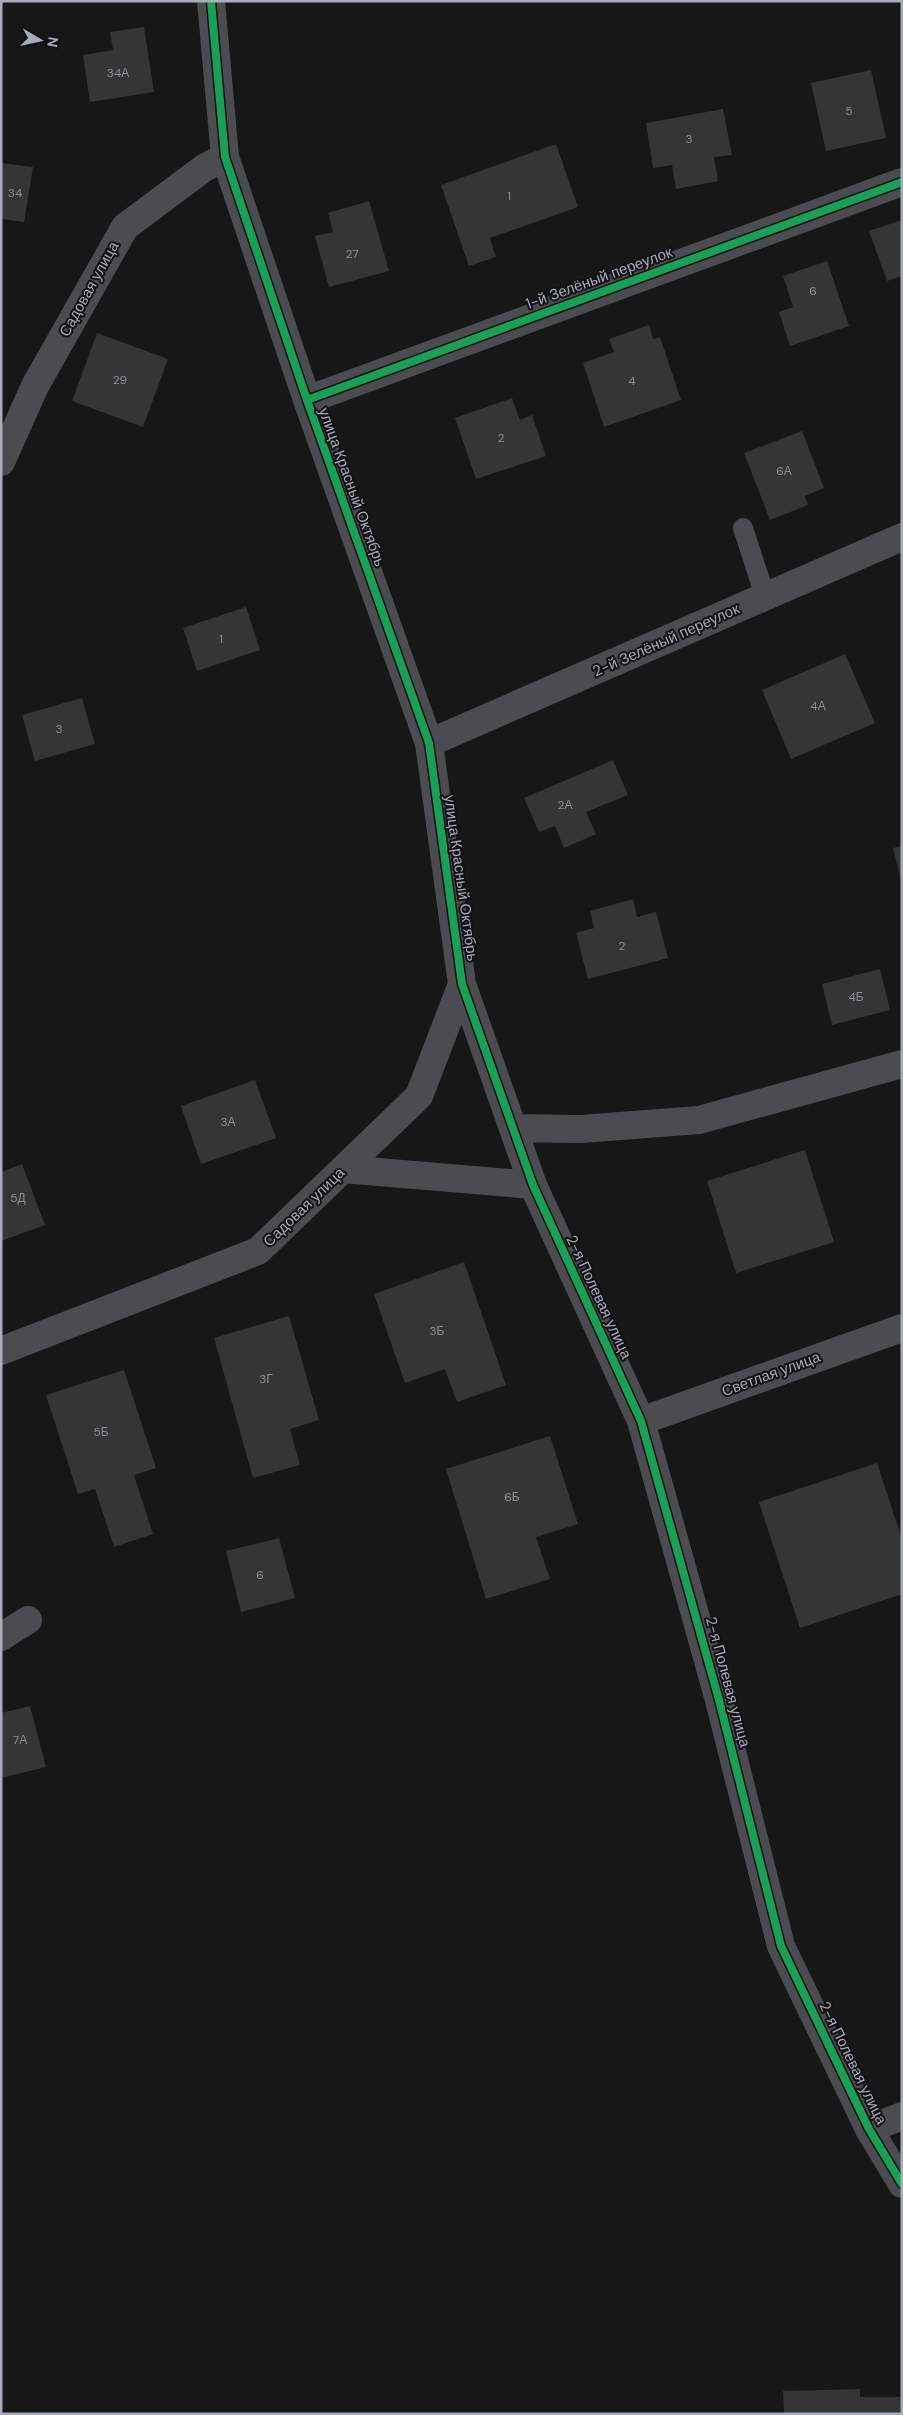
<svg xmlns="http://www.w3.org/2000/svg" width="903" height="2415" font-family="'DM Sans',sans-serif">
	<style>
		.building { fill: #353536 }
		.lines { fill: none; stroke-linecap: round; stroke-linejoin: round }
		.lane { stroke: #4b4c50; stroke-width: 20 }
		.street { stroke: #4b4c50; stroke-width: 28 }
		.cycleway-casing { stroke: #111113; stroke-width: 11 }
		.cycleway { stroke: #1a9f57; stroke-width: 8 }
		.labels { text-anchor: middle; dominant-baseline: central; stroke-width: 4; stroke-linejoin: round; paint-order: stroke }
		.number-label { font-size: 12px; fill: #8b8f98 }
		.street-label { font-size: 15px; fill: #a8adb8; stroke: #111113 }
	</style>
	<rect width="100%" height="100%" fill="#171717"/>
	<path class="building" d="M144 27 154 92 90 102 83 55 113 50 110 32Z
		M871 70 886 138 826 151 811 83Z
		M723 109 732 155 714 157 718 181 676 189 672 165 653 168 646 123Z
		M556 144 578 207 490 238 496 257 469 266 441 185Z
		M1 163 33 167 24 222 1 219Z
		M369 201 389 271 329 287 315 236 333 232 328 213Z
		M902 220V276L887 281 869 231Z
		M827 261 849 326 790 346 779 312 793 307 783 276Z
		M649 325 653 339 660 337 681 400 604 427 583 363 614 352 609 339Z
		M97 333 168 359 143 427 72 401Z
		M512 398 520 420 532 415 546 456 476 479 455 418Z
		M802 431 824 488 805 496 808 505 770 520 744 453Z
		M246 607 260 650 197 671 183 628Z
		M845 654 875 723 791 759 762 690Z
		M82 698 95 744 35 761 22 715Z
		M613 760 628 795 586 812 596 834 564 848 555 826 539 832 524 798Z
		M902 846V880H901L893 848Z
		M633 899 637 917 656 912 668 958 588 979 576 933 594 928 590 911Z
		M880 969 890 1010 832 1025 822 984Z
		M255 1080 276 1138 201 1164 181 1106Z
		M805 1150 834 1242 736 1273 707 1181Z
		M22 1164 45 1225 1 1241V1172Z
		M464 1262 506 1385 457 1402 445 1369 405 1383 374 1294Z
		M289 1316 319 1420 290 1429 300 1465 253 1478 214 1338Z
		M124 1370 156 1468 134 1475 153 1534 114 1547 95 1489 78 1494 46 1395Z
		M550 1436 578 1524 536 1537 550 1579 486 1599 446 1469Z
		M877 1463 902 1539V1594L800 1628 759 1502Z
		M279 1538 295 1598 241 1612 226 1551Z
		M30 1706 46 1767 1 1778V1713Z
		M860 2389V2397H900L901 2414H784L783 2391Z"/>
	<g class="lines">
		<path class="lane" d="M743 528 765 596"/>
		<path class="street" d="M211 1 225 157 307 400 429 743 462 984 533 1185 641 1421 719 1700 781 1946 869 2129 902 2184
			M307 400 902 182
			M1 462 35 386 125 227 204 168 225 157
			M429 743 902 537
			M513 1128 581 1129 699 1120 902 1064
			M343 1169 533 1185
			M1 1351 258 1251 419 1096 462 984
			M641 1421 902 1328
			M1 1637 28 1620
			M869 2129 902 2116"/>
		<g class="cycleway-casing">
			<path id="cycleway" d="M211 1 225 157 307 400 429 743 462 984 533 1185 641 1421 719 1700 781 1946 869 2129 902 2184
				M307 400 902 182"/>
		</g>
		<use href="#cycleway" class="cycleway"/>
	</g>
	<g class="labels">
		<g class="number-label">
			<text x="118" y="73">34А</text>
			<text x="849" y="111">5</text>
			<text x="689" y="139">3</text>
			<text x="15" y="193">34</text>
			<text x="509" y="196">1</text>
			<text x="352" y="254">27</text>
			<text x="813" y="291">6</text>
			<text x="120" y="380">29</text>
			<text x="632" y="381">4</text>
			<text x="501" y="438">2</text>
			<text x="784" y="471">6А</text>
			<text x="221" y="639">1</text>
			<text x="818" y="706">4А</text>
			<text x="59" y="729">3</text>
			<text x="565" y="805">2А</text>
			<text x="622" y="946">2</text>
			<text x="856" y="997">4Б</text>
			<text x="228" y="1122">3А</text>
			<text x="18" y="1198">5Д</text>
			<text x="437" y="1331">3Б</text>
			<text x="266" y="1379">3Г</text>
			<text x="101" y="1432">5Б</text>
			<text x="512" y="1497">6Б</text>
			<text x="260" y="1575">6</text>
			<text x="20" y="1740">7А</text>
		</g>
		<g class="street-label">
			<text transform="translate(599 278) rotate(-20)">1-й Зелёный переулок</text>
			<text transform="translate(89 289) rotate(-61)">Садовая улица</text>
			<text transform="translate(352 487) rotate(70)">улица Красный Октябрь</text>
			<text transform="translate(666 640) rotate(-24)">2-й Зелёный переулок</text>
			<text transform="translate(461 878) rotate(82)">улица Красный Октябрь</text>
			<text transform="translate(304 1207) rotate(-44)">Садовая улица</text>
			<text transform="translate(599 1297) rotate(65)">2-я Полевая улица</text>
			<text transform="translate(771 1374) rotate(-20)">Светлая улица</text>
			<text transform="translate(728 1682) rotate(75)">2-я Полевая улица</text>
			<text transform="translate(853 2063) rotate(64)">2-я Полевая улица</text>
		</g>
	</g>
	<rect width="903" height="2415" fill="none" stroke="#a8adb8" stroke-width="5"/>
	<g transform="translate(40 40) rotate(99)" stroke="#111113" stroke-width="4" paint-order="stroke">
	<path d="M0-4L9 19L0 12L-9 19Z" fill="#a8adb8"/>
	<text y="-8" font-size="14" font-weight="bold" text-anchor="middle" fill="#a8adb8">N</text>
	</g>
</svg>
